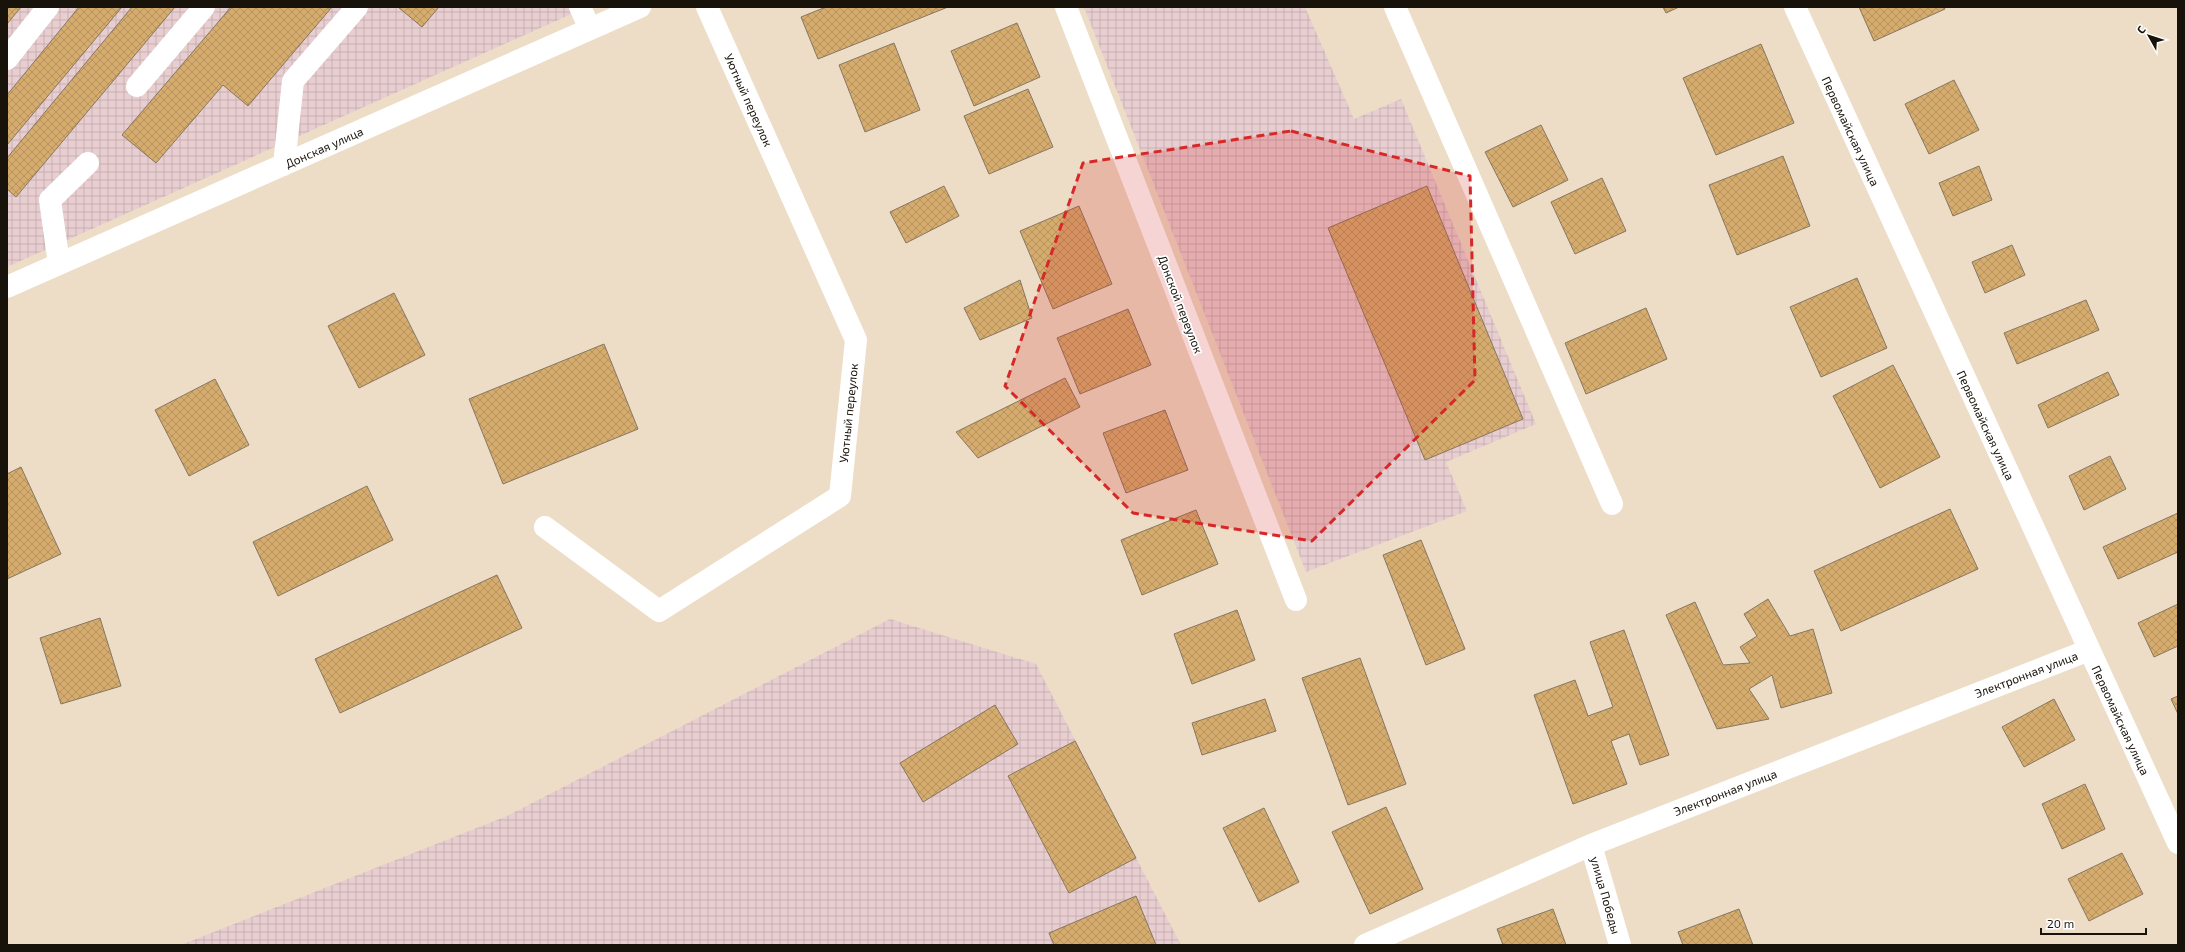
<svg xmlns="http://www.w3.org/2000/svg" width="2185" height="952" font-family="'Exo 2',sans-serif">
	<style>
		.industrial { fill: url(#industrial-grid) }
		.building { fill: url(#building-cross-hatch); stroke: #867762 }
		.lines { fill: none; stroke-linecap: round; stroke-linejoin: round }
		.minor { stroke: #fff; stroke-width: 22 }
		.marked { fill: #d62828; fill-opacity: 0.2; stroke: #d62828; stroke-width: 3; stroke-dasharray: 8 5; stroke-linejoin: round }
		.labels { text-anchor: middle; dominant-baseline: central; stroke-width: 3.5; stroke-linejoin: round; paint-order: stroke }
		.street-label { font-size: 12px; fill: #17120a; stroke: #fff }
	</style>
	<defs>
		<pattern id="industrial-grid" width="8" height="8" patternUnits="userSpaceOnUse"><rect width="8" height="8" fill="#e9ced1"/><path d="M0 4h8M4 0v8" fill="none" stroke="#c7b0b2"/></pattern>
		<pattern id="building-cross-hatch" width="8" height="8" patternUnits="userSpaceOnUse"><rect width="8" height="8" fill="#d5ac6d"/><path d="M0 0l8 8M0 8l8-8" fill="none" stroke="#b6935d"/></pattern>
	</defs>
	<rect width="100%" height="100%" fill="#edddc6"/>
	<path class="industrial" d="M7 7H587L7 267Z
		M1084 7H1305L1354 119 1401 99 1536 424 1446 462 1467 511 1306 572Z
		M890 619 1036 664 1181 945H181L507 816Z"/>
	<path class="building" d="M7 7H21L7 24Z
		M79 7H122L7 145V95Z
		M132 7H175L16 197 7 189V158Z
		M231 7H332L248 106 223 85 156 163 122 135Z
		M398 7H439L422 27Z
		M826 7H948L818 59 801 17Z
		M1663 7H1679L1666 13Z
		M1859 7H1944L1945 9 1874 41Z
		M1017 23 1040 77 974 106 951 51Z
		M894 43 920 110 865 132 839 65Z
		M1761 44 1794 123 1716 155 1683 78Z
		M1954 80 1979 130 1929 154 1905 104Z
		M1028 89 1053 147 989 174 964 116Z
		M1541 125 1568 180 1513 207 1485 152Z
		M1783 156 1810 226 1737 255 1709 185Z
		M1979 166 1992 200 1953 216 1939 183Z
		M1602 178 1626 231 1575 254 1551 202Z
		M944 186 959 216 906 243 890 212Z
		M1427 186 1523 419 1425 460 1328 228Z
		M1079 206 1112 284 1053 309 1020 231Z
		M2012 245 2025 275 1985 293 1972 262Z
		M1857 278 1887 348 1821 377 1790 307Z
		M1020 280 1032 318 980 340 964 308Z
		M394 293 425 355 359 388 328 326Z
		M2086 300 2099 330 2017 364 2004 333Z
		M1646 308 1667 359 1586 394 1565 343Z
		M1128 309 1151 365 1080 394 1057 338Z
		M604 344 638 429 503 484 469 399Z
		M1893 365 1940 457 1880 488 1833 396Z
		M2108 372 2119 395 2048 428 2038 405Z
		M1065 378 1080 407 978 458 956 432Z
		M215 379 249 445 189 476 155 410Z
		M1165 410 1188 470 1126 493 1103 433Z
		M2110 456 2126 489 2084 510 2069 476Z
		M21 467 61 554 7 579V474Z
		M367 486 393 540 278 596 253 542Z
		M1950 509 1978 569 1841 631 1814 571Z
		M1196 510 1218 564 1142 595 1121 540Z
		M2178 513V552L2118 579 2103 547Z
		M1421 540 1465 649 1426 665 1383 555Z
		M497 575 522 628 340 713 315 659Z
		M1768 599 1790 636 1813 629 1832 693 1781 708 1772 675 1749 689 1769 719 1717 729 1666 615 1695 602 1723 665 1750 663 1740 647 1757 636 1744 614Z
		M2178 604V646L2154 657 2138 623Z
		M1237 610 1255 660 1192 684 1174 634Z
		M100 618 121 686 61 704 40 638Z
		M1624 630 1669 755 1640 765 1629 734 1611 741 1627 784 1573 804 1534 695 1575 680 1588 716 1613 707 1590 642Z
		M1360 658 1406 784 1348 805 1302 678Z
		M2178 696V714L2171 699Z
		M1265 699 1276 731 1202 755 1192 723Z
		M2054 699 2075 740 2024 767 2002 727Z
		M995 705 1018 744 923 802 900 763Z
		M1075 741 1136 858 1069 893 1008 776Z
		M2085 784 2105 829 2062 849 2042 804Z
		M1386 807 1423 889 1370 914 1332 832Z
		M1264 808 1299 882 1259 902 1223 828Z
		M2122 853 2143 894 2089 921 2068 879Z
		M1136 896 1156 945H1054L1049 933Z
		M1553 909 1566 945H1503L1497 929Z
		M1739 909 1753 945H1683L1678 932Z"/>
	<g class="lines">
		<path class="minor" d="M580 7 590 29
			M1066 7 1296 600
			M1395 7 1612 504
			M1795 7 2178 843
			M7 59 48 7
			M137 86 204 7
			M284 165 293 81 357 7
			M59 264 50 200 88 163
			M7 287 640 7
			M545 527 659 611 840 496 856 340 707 7
			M1591 845 1620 945
			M1365 945 1591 845 2089 650"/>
	</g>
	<path class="marked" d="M1291 131 1470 176 1475 380 1312 541 1133 513 1005 386 1083 163Z"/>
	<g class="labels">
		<g class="street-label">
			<text transform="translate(749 100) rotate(66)">Уютный переулок</text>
			<text transform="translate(1851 131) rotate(65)">Первомайская улица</text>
			<text transform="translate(324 147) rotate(-24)">Донская улица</text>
			<text transform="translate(1181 304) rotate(69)">Донской переулок</text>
			<text transform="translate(848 413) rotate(-84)">Уютный переулок</text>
			<text transform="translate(1986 425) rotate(65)">Первомайская улица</text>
			<text transform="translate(2026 674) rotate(-21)">Электронная улица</text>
			<text transform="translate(2121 720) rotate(65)">Первомайская улица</text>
			<text transform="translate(1725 792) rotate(-21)">Электронная улица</text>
			<text transform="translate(1606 895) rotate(74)">улица Победы</text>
		</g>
	</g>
	<rect width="2185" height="952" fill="none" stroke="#17120a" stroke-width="16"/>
	<g transform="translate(2149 36) rotate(309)" stroke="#ffffff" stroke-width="3" paint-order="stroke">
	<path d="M0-3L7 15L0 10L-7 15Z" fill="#17120a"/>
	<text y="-6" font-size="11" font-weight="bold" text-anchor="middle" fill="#17120a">С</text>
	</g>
	<path d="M2041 928v6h105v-6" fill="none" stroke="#17120a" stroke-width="2"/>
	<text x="2047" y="928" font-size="12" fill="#17120a" stroke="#ffffff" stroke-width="3" paint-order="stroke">20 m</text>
</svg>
